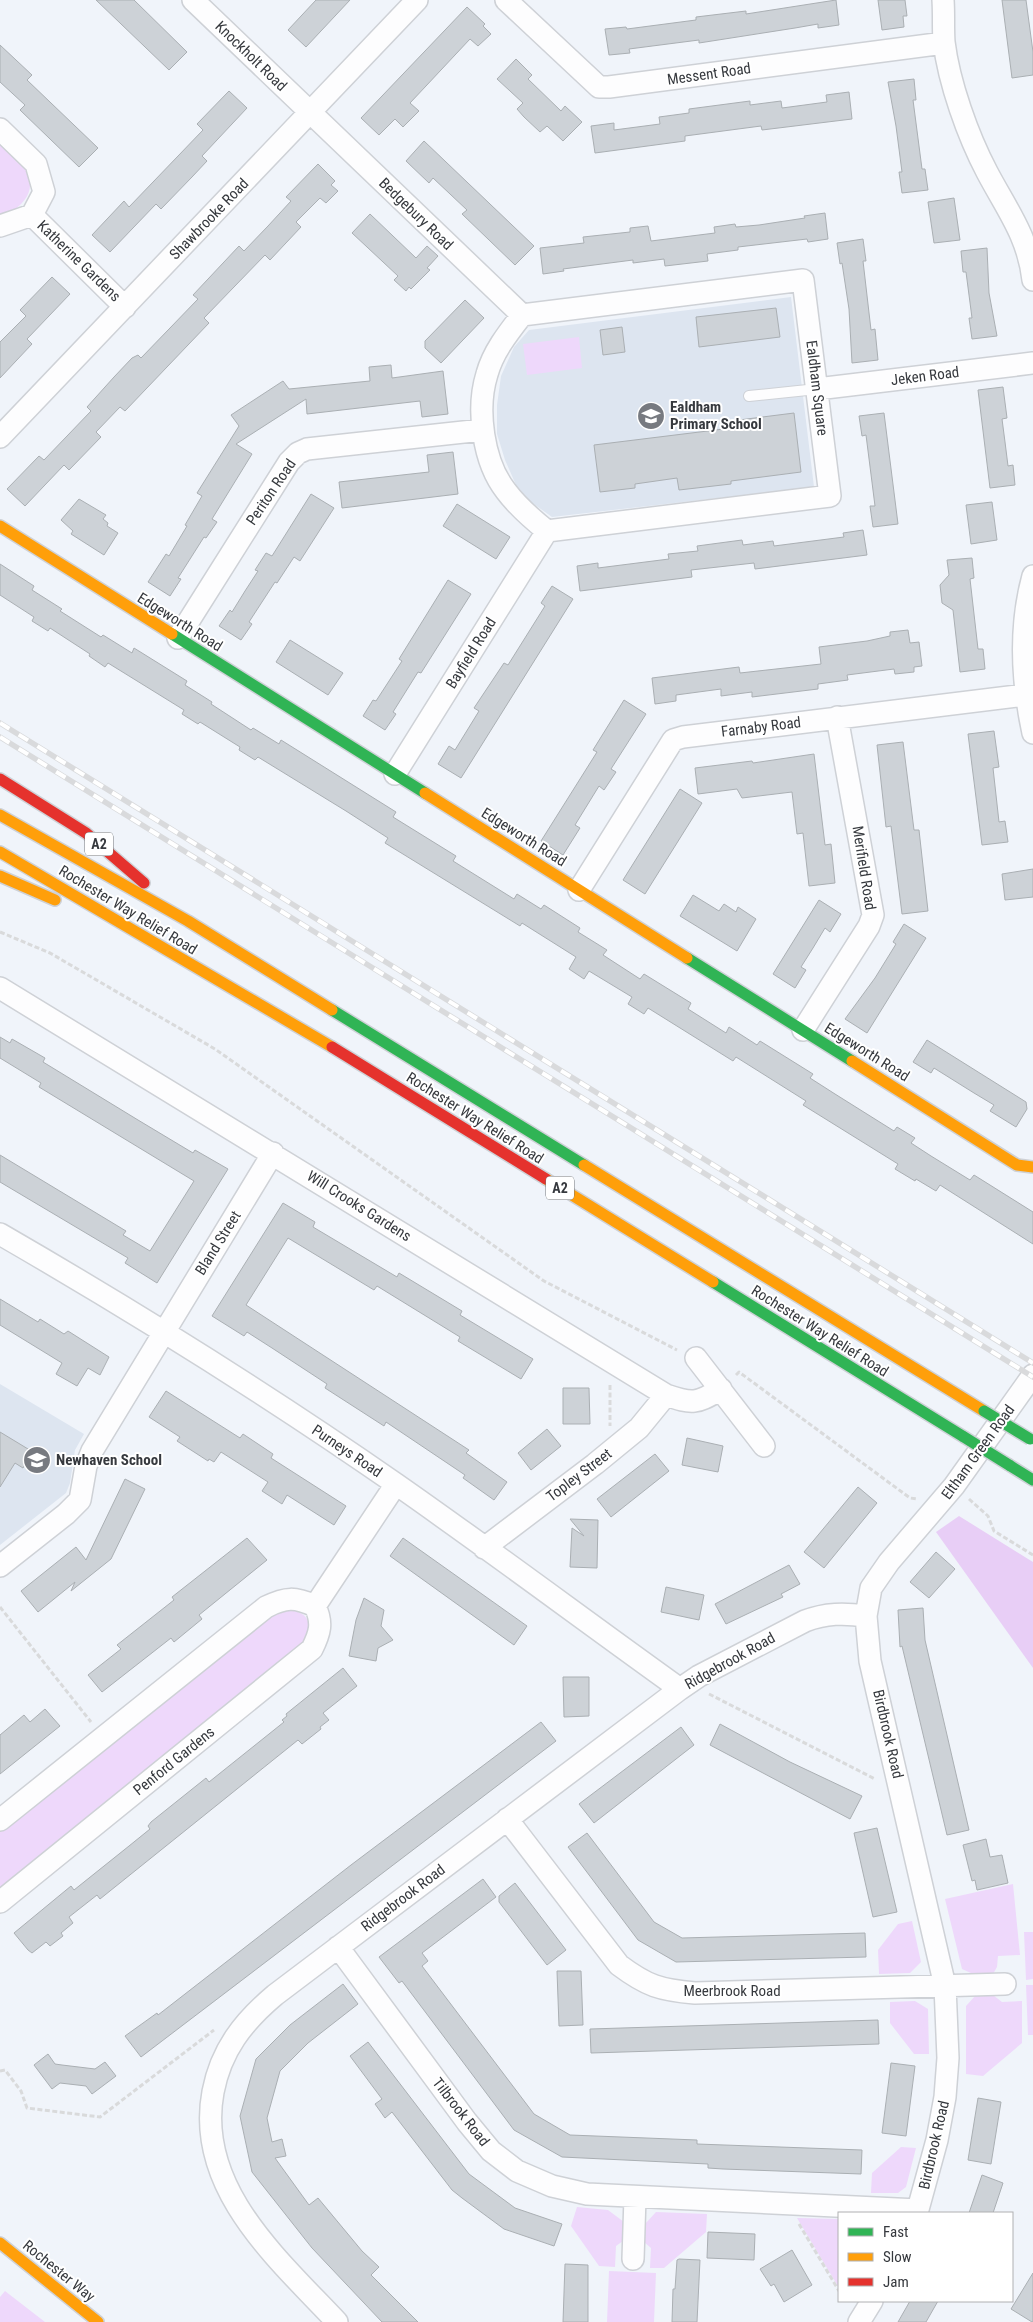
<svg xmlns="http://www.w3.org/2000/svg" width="1033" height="2322" font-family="'Roboto Condensed',sans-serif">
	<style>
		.built { fill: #dde5f0 }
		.green { fill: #eed8fb }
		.forest { fill: #e8cef6 }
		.building { fill: #cdd2d7; stroke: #aaafb3 }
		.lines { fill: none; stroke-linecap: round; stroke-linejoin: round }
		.lane-casing { stroke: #ced1d6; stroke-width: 12 }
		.street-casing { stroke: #ced1d6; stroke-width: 24 }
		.fast-casing { stroke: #ced1d6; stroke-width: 14 }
		.slow-casing { stroke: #ced1d6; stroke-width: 14 }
		.jam-casing { stroke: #ced1d6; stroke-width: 14 }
		.path { stroke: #d9dadb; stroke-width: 3; stroke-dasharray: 5 2.5; stroke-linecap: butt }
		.lane { stroke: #fdfdfe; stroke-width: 10 }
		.street { stroke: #fdfdfe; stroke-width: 21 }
		.fast { stroke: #30b455; stroke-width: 11 }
		.slow { stroke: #ff9f0a; stroke-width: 11 }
		.jam { stroke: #e5322d; stroke-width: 11 }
		.rail-casing { stroke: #d9dadc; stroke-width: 5.5 }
		.rail { stroke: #fff; stroke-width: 4; stroke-dasharray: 11; stroke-linecap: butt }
		.fast-bridge-casing { stroke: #ced1d6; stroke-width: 14; stroke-linecap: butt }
		.fast-bridge { stroke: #30b455; stroke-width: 11 }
		.labels { text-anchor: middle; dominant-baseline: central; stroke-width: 4; stroke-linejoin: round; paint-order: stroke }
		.shield { fill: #fff; stroke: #727478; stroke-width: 1 }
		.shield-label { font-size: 14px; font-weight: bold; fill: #36393e }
		.street-label { font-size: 15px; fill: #36393e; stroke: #fff }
		.poi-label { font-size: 15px; font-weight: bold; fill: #36393e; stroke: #fff; text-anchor: start }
	</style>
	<rect width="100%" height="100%" fill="#f0f4fa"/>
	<path class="built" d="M791 297 814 487 552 517 531 502 516 485 505 460 497 434V405L501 376 514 347 529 330Z
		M0 1384 84 1434 75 1450 70 1483 66 1493 0 1545Z"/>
	<path class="green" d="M0 141C7 148 16 155 22 163 41 187 24 209 0 216Z
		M579 337 582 368 527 375 523 344Z
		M283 1608C308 1613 311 1617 309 1643L0 1893V1831L273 1612Z
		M1013 1884 1020 1955 998 1956 997 1967 993 1974H973L962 1969 945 1899Z
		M912 1921 921 1962 910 1973 879 1974 878 1950 898 1924Z
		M1024 1932H1033V1979L1026 1980Z
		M1026 1985H1033V2035H1028Z
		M976 1995H993L1002 2002 1022 2001V2043L983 2076 966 2074V2006Z
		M915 2001 928 2009 929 2054H914L890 2023V2002Z
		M901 2147 916 2148 906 2187 898 2193H871L872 2173Z
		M577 2207 608 2210 624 2222 623 2241 616 2246 615 2267 599 2266 571 2226Z
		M656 2212 707 2214 706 2232 664 2268H650L651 2248 644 2242 645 2224Z
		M797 2218 839 2219V2288Z
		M609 2271 656 2273 654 2322H607Z
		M5 2291 45 2322H0V2297Z"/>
	<path class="forest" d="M959 1516 1033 1562V1668L936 1532Z"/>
	<path class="building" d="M96 0H134L187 52 169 70Z
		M316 0H350L306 47 288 30Z
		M836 0 839 25 818 28V24L795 28 699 43V40L629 49 630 53 609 55 605 29 626 27 627 29 696 20V17L746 11V14Z
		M878 0H905L907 16H903L904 27 882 30Z
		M1002 0H1026L1033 52V75L1012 78Z
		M467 7 485 24 483 26 491 34 478 46 470 39 426 86 410 103 419 111 403 127 395 119 379 135 361 118Z
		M0 45 32 75 27 80 98 148 79 167 20 110 25 105 0 82Z
		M516 59 532 75 528 79 561 111 565 106 582 122 563 141 547 126 540 132 524 117 517 109 523 103 497 79Z
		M914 79 916 100H913L922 169H925L928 190 902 193 899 172H902L896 126 888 82Z
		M229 91 247 108 202 156 207 161 192 177 161 209 156 204 110 252 92 235 124 201 129 207 203 130 197 124Z
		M849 92 852 119 762 130 761 126 685 136V141L595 153 591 126 614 123V130L660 124 659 117 689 113V109L750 101V105L781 101 782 108 827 102 826 95Z
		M424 141 534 246 515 265 462 214 467 210 433 178 429 183 406 161Z
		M318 164 335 181 331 185 338 191 326 203 320 198 296 222 301 227 270 260 265 255 204 318 209 323 125 411 120 407 96 432 101 437 69 470 64 465 25 506 7 489 39 456 44 460 91 411 87 407 114 377 132 358 138 355 141 358 198 299 193 295 239 246 244 251 268 226 291 201 286 197Z
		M954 198 960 240 934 243 928 202Z
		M825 213 828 239 808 242 807 239 738 247V250L707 254 708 261 665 266 664 259 633 263V260L563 269 564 271 543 274 540 248 584 243 583 237 630 232V228L648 226 651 241 715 233 714 227 735 224 736 227 759 225 805 218 804 216Z
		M370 214 416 258 427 246 438 256 427 268 430 270 411 289 409 287 406 291 394 280 398 276 352 233Z
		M863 239 866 261H863L871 330 875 329 878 360 852 363 849 309 842 263 840 264 837 243Z
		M987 248 989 293 997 336 972 339 969 318H972L966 272H963L961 251Z
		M52 277 70 294 27 339 32 344 0 378V342L26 316 20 310Z
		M465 300 484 318 441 363 425 348V341Z
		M776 308 780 337 699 347 696 317Z
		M622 327 625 352 603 355 600 330Z
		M391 365 392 378 443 371 448 414 422 417 420 401 307 414 306 399 236 444 252 454 212 519 217 522 206 538 204 537 178 578 181 579 170 596 148 582 166 554 169 556 187 526 185 525 202 496 197 493 239 426 231 415 283 381 289 389 370 381 369 367Z
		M1003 387 1007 418 1002 419 1005 442 1008 466 1013 465 1015 485 990 488 978 390Z
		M794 413 801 472 731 481V484L679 490 677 478 635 484V488L600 492 594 445 740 427 739 420Z
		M884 413 898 524 873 527 870 506H875L866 435 862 436 859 416Z
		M453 452 458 494 342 508 339 482 429 472 427 455Z
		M311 494 334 508 300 561 294 557 277 583 275 582 249 622 252 624 241 640 219 626 230 610 232 612 245 591 258 571 255 570 266 553 272 556Z
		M79 499 106 515 103 519 108 523 107 526 118 533 104 555 71 534 73 531 61 520Z
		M992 502 997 540 971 544 966 505Z
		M457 504 510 537 496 559 443 526Z
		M863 530 867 555 755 569 754 563 691 570 692 577 580 591 577 566 598 563V568L669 559 668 554 698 551 697 546 742 540 743 545 773 541 774 546 844 537 843 533Z
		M972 558 974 578 970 579 978 649H983L985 669 960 672 953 610 942 603 940 585 949 575 947 560Z
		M0 564 34 586 32 590 62 609 60 611 101 637 103 635 132 653 134 648 187 681 185 685 212 702 211 704 251 730 253 728 279 744 281 740 396 812 393 817 456 856 453 861 514 899 517 894 541 909 544 905 580 928 578 932 607 950 603 955 640 979 644 974 691 1003 688 1009 726 1033 729 1027 757 1045 760 1041 813 1074 810 1078 835 1094 894 1131 897 1127 915 1138 911 1143 931 1156 970 1180 974 1175 1033 1212V1244L940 1185 936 1191 916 1179 915 1181 895 1169 898 1164 803 1105 806 1101 736 1057 733 1061 648 1008 644 1014 628 1004 632 997 589 971 584 979 569 969 576 957 522 923 520 926 385 843 388 838 346 811 258 757 255 760 239 750 240 747 200 722 198 724 182 714 184 710 108 663 105 667 89 656 90 654 50 628 48 631 32 621 34 617 0 595Z
		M448 580 471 594 421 673 418 672 393 712 396 714 385 730 363 716 373 700 376 701 402 661 399 659Z
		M552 586 573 599 461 778 438 764 449 746 455 750 479 711 474 708 504 663 508 665 545 606 541 603Z
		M908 630 910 643 919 642 922 666 914 667V672L895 674 894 669 847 675 848 680 818 684V689L752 697V692L721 696V689L676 695V701L655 704 652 678 739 667 740 673 821 664 819 647 867 641 890 636V632Z
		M290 640 343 673 328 695 276 662Z
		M624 700 646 714 611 769 616 772 604 790 599 786 575 825 580 828 563 855 541 841 597 752 593 750Z
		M994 731 999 767 993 768 999 822 1005 821 1008 842 982 845 968 734Z
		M903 742 914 830H919L928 911 902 914 891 826 886 827 877 745Z
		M814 754 825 845 831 844 835 883 809 886 803 833 797 834 792 792 742 798 737 789 698 794 695 768 752 761 753 763Z
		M680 789 702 803 645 894 623 880Z
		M1033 869V897L1005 900 1002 874Z
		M693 895 719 911 724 904 736 912 738 907 756 919 737 951 680 916Z
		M819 900 841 914 830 932 825 928 813 948 801 967 806 970 795 988 773 974Z
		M904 924 926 938 867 1033 845 1019 875 978 896 944 893 942Z
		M0 1037 10 1043 12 1039 45 1058 43 1062 138 1120 193 1153 195 1150 228 1169 157 1283 125 1263 128 1258 0 1182V1155L126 1231 123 1235 150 1251 194 1181 39 1087 41 1083 0 1058Z
		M927 1040 1026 1102 1027 1109 1016 1127 990 1111 994 1105 974 1093 934 1068 931 1073 913 1062Z
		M283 1203 315 1222 313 1227 397 1277 399 1273 462 1311 460 1315 533 1359 521 1379 458 1341 460 1337 377 1286 374 1290 288 1238 246 1305 469 1450 466 1453 507 1482 494 1500 463 1478 465 1475 386 1422 384 1426 325 1388 327 1384 272 1348 247 1332 244 1336 212 1316Z
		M0 1299 38 1322 40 1319 64 1334 68 1331 109 1357 100 1375 88 1368 77 1386 56 1374 62 1363 0 1325Z
		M563 1388H589L590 1424H563Z
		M166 1391 240 1438 243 1434 273 1454 271 1458 346 1506 334 1525 287 1495 282 1504 262 1491 268 1482 221 1452 214 1462 209 1459 208 1461 177 1441 180 1437 149 1417Z
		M547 1429 561 1446 531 1470 518 1453Z
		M0 1432 33 1452 23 1468 15 1463 0 1487Z
		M687 1438 723 1446 718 1472 682 1465Z
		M655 1454 669 1471 611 1517 597 1499Z
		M125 1479 145 1489 111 1559 71 1591 75 1582 38 1612 21 1591 76 1547 86 1560Z
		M858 1487 877 1503 824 1568 804 1552Z
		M570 1519 598 1520 597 1568 570 1567 572 1528 584 1536Z
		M247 1538 267 1560 199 1615 202 1619 174 1642 171 1638 102 1692 88 1675 121 1649 117 1645 174 1600 172 1597Z
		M403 1538 527 1626 514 1645 390 1556Z
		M936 1552 955 1569 929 1598 910 1582Z
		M789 1565 800 1584 781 1594 783 1597 726 1624 715 1604Z
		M666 1587 704 1595 699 1620 661 1612Z
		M364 1598 384 1610 381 1626 393 1640 378 1648 376 1661 349 1656 356 1620Z
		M923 1608 925 1640 969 1830 947 1835 902 1646 900 1647 898 1610Z
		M343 1668 357 1686 323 1713 329 1720 320 1727 321 1729 302 1744 298 1740 100 1899 97 1895 69 1917 73 1923 61 1933 63 1936 50 1946 46 1942 32 1953 28 1950 14 1933 71 1886 74 1890 129 1846 150 1829 148 1826 151 1822 206 1778 209 1782 284 1722 282 1720 287 1716 286 1714Z
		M563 1677H589V1716L564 1717Z
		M45 1709 60 1726 0 1774V1735L24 1715 30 1722Z
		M541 1722 556 1741 141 2057 125 2036 157 2013 158 2015 351 1865Z
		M720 1724 790 1762 862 1796 850 1819 710 1745Z
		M681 1727 694 1745 594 1823 579 1804Z
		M877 1828 897 1912 873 1917 854 1833Z
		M587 1833 654 1922 682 1938 865 1933 866 1957 676 1962 638 1940 568 1847Z
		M986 1839 990 1857 1002 1855 1008 1883 977 1890 975 1880 972 1881 963 1845Z
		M483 1879 496 1897 422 1953 428 1961 422 1966 534 2114 570 2135 697 2140V2144L862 2150 861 2174 723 2169 708 2168V2164L562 2157 514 2130 402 1981 399 1983 379 1957Z
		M515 1883 566 1950 547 1965 499 1902V1896Z
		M557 1971H581L583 2025 559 2026Z
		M343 1984 358 2004 308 2043 280 2071 267 2118 272 2142 282 2139 286 2156 275 2158 309 2205 318 2198 362 2251 379 2267 371 2275 418 2322H382L312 2248 252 2172 240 2116 256 2059 290 2025Z
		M878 2020 879 2044 591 2053 590 2029Z
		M368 2042 469 2174 515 2208 562 2224 554 2246 504 2229 462 2198 452 2190 392 2112 385 2118 375 2104 382 2099 350 2056Z
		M48 2054 55 2064 62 2065 95 2069 105 2062 116 2076 92 2094 86 2086 60 2083 52 2089 34 2065Z
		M891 2063 915 2066 906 2136 882 2133Z
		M978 2098 1001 2102 991 2164 968 2160Z
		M982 2175 1003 2183 993 2213H969Z
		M708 2232 755 2234 754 2260 707 2258Z
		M792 2250 812 2285 784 2302 774 2284 771 2286 760 2269Z
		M679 2259 700 2260 697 2322H672L673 2289H675L677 2260Z
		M565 2264 588 2265V2322H563Z
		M1033 2273V2322H1032L1011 2309Z
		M910 2301H938L926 2322H898Z"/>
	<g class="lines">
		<g class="lane-casing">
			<path id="lane" d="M749 396 817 389"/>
		</g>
		<g class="street-casing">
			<path id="street" d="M193 0 522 315
				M506 0 599 87H609L944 43
				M943 0C944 14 943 28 944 42 949 83 968 136 987 172 1007 210 1028 236 1033 280
				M0 129 36 164 44 192 32 215 0 226
				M32 215 125 307
				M803 280 830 496 547 531C532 519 518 507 506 491 483 462 476 409 487 374 493 352 508 333 522 315Z
				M817 389 1033 363
				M0 437 417 0
				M1033 576C1019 627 1022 682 1033 733
				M178 638 289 462 298 453 307 449 482 430
				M395 774 547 531
				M579 890 673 740 683 737 1025 695
				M0 988 666 1395C692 1404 697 1404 721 1389
				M803 1030 869 926 873 915 837 717
				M0 1234C135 1312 268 1395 396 1484 492 1551 585 1621 680 1689
				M696 1358 764 1446
				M484 1548 595 1464 639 1428 666 1395
				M0 1566 66 1514 80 1500 86 1466 92 1451 273 1153
				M315 1606 396 1484
				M507 1819 619 1965C647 1986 660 1990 695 1993L1005 1984
				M0 1820 266 1607C286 1597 295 1597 315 1606 323 1623 320 1633 312 1649L0 1902
				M338 1947 467 2122 491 2151 517 2171 552 2186 587 2194 918 2210
				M917 2213 937 2140 945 2097 948 2058 945 1986 870 1661 866 1616 871 1588 889 1562 954 1486 1033 1375
				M633 2259 635 2197
				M337 2322C278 2259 195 2188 213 2092 221 2050 243 2022 275 1995L680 1689 699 1676 805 1621C826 1613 844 1613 866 1616
				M859 2322 872 2301"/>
		</g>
		<g class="fast-casing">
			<path id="fast" d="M172 634 425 793
				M687 958 852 1061
				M332 1010 584 1165
				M713 1282 964 1437
				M1009 1465 1033 1480"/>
		</g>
		<g class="slow-casing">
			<path id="slow" d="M0 526 172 634
				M425 793 687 958
				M0 815 188 921 332 1010
				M0 852 332 1047
				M0 876 55 900
				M852 1061 1017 1165 1033 1167
				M584 1165 984 1411
				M546 1179 713 1282
				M0 2243 98 2322"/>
		</g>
		<g class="jam-casing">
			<path id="jam" d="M0 779 86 833 144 883
				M332 1047 546 1179"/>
		</g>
		<path class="path" d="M0 932 50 953 215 1049 544 1281 677 1350
			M736 1375 739 1372 910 1498 917 1499
			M610 1385V1426
			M969 1499 988 1516 994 1531 1033 1555
			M0 1607 91 1722
			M709 1694 875 1779
			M0 2071 5 2070 21 2091 27 2108 100 2117 214 2030
			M799 2224 839 2291"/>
		<use href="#lane" class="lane"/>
		<use href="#street" class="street"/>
		<use href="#fast" class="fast"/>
		<use href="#slow" class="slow"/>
		<use href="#jam" class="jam"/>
		<g class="rail-casing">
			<path id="rail" d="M0 723 1033 1363
				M0 737 1033 1377"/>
		</g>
		<use href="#rail" class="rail"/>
		<g class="fast-bridge-casing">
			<path id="fast-bridge" d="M984 1411 1030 1439
				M964 1437 1009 1465"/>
		</g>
		<use href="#fast-bridge" class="fast-bridge"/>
	</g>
	<defs>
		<g id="school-disc" transform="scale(1.4375)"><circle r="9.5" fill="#777a80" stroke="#fff"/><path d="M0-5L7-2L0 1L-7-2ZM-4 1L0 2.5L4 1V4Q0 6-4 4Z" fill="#fff"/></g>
	</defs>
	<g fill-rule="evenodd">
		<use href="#school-disc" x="651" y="416"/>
		<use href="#school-disc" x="37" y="1460"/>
	</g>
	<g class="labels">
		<g class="shield">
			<rect x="85" y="832.5" width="28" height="23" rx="4"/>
			<rect x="546" y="1176.5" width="28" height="23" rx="4"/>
		</g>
		<g class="shield-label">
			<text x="99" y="844">A2</text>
			<text x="560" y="1188">A2</text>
		</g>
		<g class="street-label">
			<text transform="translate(251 56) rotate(44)">Knockholt Road</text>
			<text transform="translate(709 74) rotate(-8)">Messent Road</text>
			<text transform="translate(416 214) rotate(44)">Bedgebury Road</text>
			<text transform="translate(209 219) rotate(-46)">Shawbrooke Road</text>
			<text transform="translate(79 261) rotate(44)">Katherine Gardens</text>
			<text transform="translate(925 376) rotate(-7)">Jeken Road</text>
			<text transform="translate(817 388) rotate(83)">Ealdham Square</text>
			<text transform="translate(271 492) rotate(-56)">Periton Road</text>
			<text transform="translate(180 622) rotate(32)">Edgeworth Road</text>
			<text transform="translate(471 653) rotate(-58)">Bayfield Road</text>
			<text transform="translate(761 727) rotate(-7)">Farnaby Road</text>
			<text transform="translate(524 837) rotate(32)">Edgeworth Road</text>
			<text transform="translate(864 868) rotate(81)">Merifield Road</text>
			<text transform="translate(128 910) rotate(31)">Rochester Way Relief Road</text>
			<text transform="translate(867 1052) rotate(32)">Edgeworth Road</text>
			<text transform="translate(475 1118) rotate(32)">Rochester Way Relief Road</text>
			<text transform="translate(359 1206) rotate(32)">Will Crooks Gardens</text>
			<text transform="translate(218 1243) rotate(-58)">Bland Street</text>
			<text transform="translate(820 1331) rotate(32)">Rochester Way Relief Road</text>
			<text transform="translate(347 1451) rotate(34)">Purneys Road</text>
			<text transform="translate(978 1452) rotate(-54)">Eltham Green Road</text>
			<text transform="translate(579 1475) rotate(-37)">Topley Street</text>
			<text transform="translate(730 1661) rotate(-29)">Ridgebrook Road</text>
			<text transform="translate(888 1734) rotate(77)">Birdbrook Road</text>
			<text transform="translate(174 1761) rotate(-39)">Penford Gardens</text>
			<text transform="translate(403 1898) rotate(-37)">Ridgebrook Road</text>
			<text x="732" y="1991">Meerbrook Road</text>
			<text transform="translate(461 2112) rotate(52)">Tilbrook Road</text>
			<text transform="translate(934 2145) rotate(-77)">Birdbrook Road</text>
			<text transform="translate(59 2271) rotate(39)">Rochester Way</text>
		</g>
		<g class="poi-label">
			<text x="670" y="407">Ealdham<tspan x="670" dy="17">Primary School</tspan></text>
			<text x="56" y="1460">Newhaven School</text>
		</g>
	</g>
	<rect x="838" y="2212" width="175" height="90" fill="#ffffff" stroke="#afb0b2"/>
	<rect x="848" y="2228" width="25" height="8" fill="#30b455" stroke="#afb0b2"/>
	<text x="883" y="2237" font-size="15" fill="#36393e">Fast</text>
	<rect x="848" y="2253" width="25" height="8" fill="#ff9f0a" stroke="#afb0b2"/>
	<text x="883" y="2262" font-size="15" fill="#36393e">Slow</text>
	<rect x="848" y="2278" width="25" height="8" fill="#e5322d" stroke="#afb0b2"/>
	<text x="883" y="2287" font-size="15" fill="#36393e">Jam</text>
</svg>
